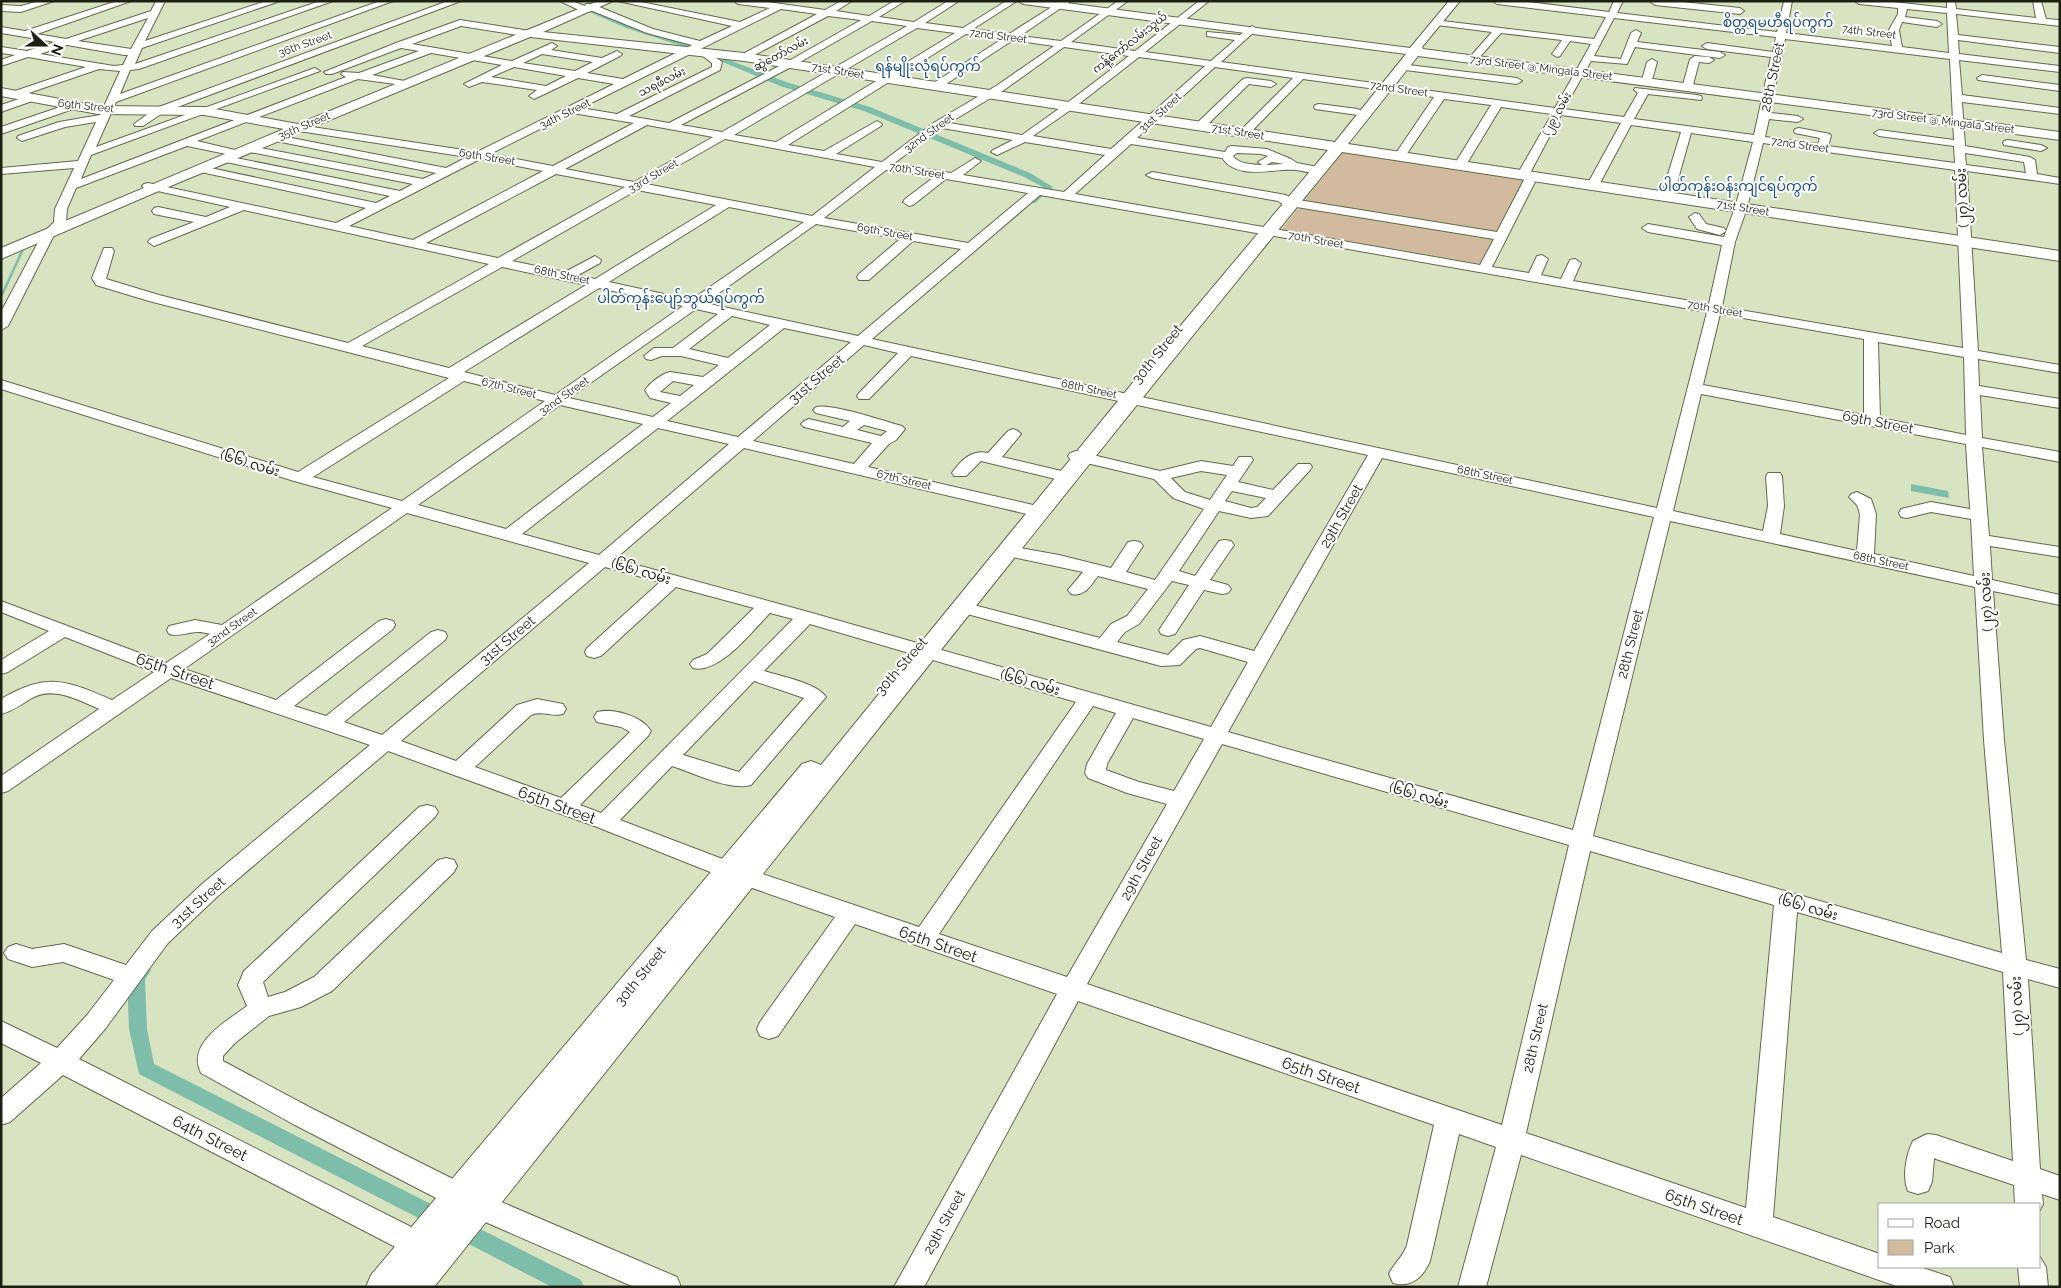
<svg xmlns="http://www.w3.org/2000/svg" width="2061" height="1288" font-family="Raleway,'Noto Sans Myanmar',sans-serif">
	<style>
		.green { fill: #d1ba9e }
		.water { fill: #7fbdab }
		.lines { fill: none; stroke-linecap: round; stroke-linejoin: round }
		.stream { stroke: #7fbdab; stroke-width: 2.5 }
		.canal { fill: #7fbdab; fill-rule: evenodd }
		.minor-casing { stroke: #616b4b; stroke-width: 2 }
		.major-casing { stroke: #616b4b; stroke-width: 2 }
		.minor { fill: #fff; fill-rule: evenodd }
		.major { fill: #fff; fill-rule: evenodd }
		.labels { text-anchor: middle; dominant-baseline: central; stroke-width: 4; stroke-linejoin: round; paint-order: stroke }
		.far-street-label { font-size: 11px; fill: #1c2013; stroke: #fff }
		.far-quarter-label { font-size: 14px; fill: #1c5082; stroke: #fff }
		.street-label { font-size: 14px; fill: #1c2013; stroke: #fff }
		.near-street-label { font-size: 16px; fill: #1c2013; stroke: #fff }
	</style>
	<rect width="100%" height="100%" fill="#d8e4c1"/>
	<path class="green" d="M1345 150 1529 178 1481 264 1281 230Z"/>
	<path class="water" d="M1911 484 1948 491 1949 498 1911 491Z"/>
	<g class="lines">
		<path class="stream" d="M1 297 24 247"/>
		<path class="canal" d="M578 3 630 26 698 48 786 82 870 107 1030 173 1053 187 1035 203H1029V199L1043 187 1024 177 864 111 780 86 694 50 626 28 576 6 575 5Z
			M142 963 148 965 151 970 145 980 147 1029 154 1064 581 1280 584 1287H552L139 1074 129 1029 127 979 136 965Z"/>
		<g class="minor-casing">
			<path id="minor" d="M39 1H54L21 12 1 11V5L21 6Z
				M117 1H131L37 34 66 39 151 11 156 1H165L145 41 266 1H280L142 48 135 64 320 1H333L139 69 130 70 120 94 380 1H393L116 102 96 147 312 69 315 68 320 71 91 155 81 179 346 77 341 74 343 72 359 73 419 51 401 48 332 74H326L324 72 396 43 460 20 530 31 535 34 530 37 461 26 412 44 512 61 552 43 557 46 551 50 602 58 617 51 622 54 620 56 587 73 623 79 692 45 647 33 590 10 589 12H583L560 1H572L585 6 586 4H592L653 29 700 41 732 26 618 1H636L740 22 770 8 738 4 734 1H760L825 10 841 1H852L836 11 869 16 894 1H905L879 17 914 22 948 1H959L925 23 963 28 1006 1H1017L973 29 1009 34 1061 1H1071L1020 36 1061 41 1118 1H1128L1071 42 1135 51 1199 1H1209L1145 52 1211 61 1235 40 1207 36V32L1240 35 1252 26 1257 29 1255 31 1221 62 1555 108 1591 44 1570 41 1560 56 1557 57 1552 54 1562 40 1501 33 1478 59 1475 60 1470 57 1492 32 1437 25 1432 22 1434 20 1594 39 1606 17 1497 4 1493 1H1521L1609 12 1614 1H1623L1617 13 1777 32 1784 1H1792L1786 33 1892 46 1889 30 1898 14V8L1859 4 1855 1H1885L1947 8V1H1955L1956 9 2036 18 2033 1H2041L2046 19 2060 20V26L1956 14 1958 35 2060 47V53L1958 40 1959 54 2060 66V72L1959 60 1962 95 2060 108V114L1962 102 1965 146 2030 157 2035 160 2037 174 2060 178V184L1967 171 1978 351 2060 365V373L1978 359 1979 386 2060 399V408L1980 395 1982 438 2060 452V462L1982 447 1989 536 2060 547V557L1990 546 1992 580 2060 595V605L1993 591 2004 740 2026 960 2060 969V988L2028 979 2040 1169 2060 1176V1200L2042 1194 2043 1204 2040 1210V1204H2015L2014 1185 1936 1159 1934 1158 1932 1182 1928 1191 1918 1194 1908 1191C1902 1177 1906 1155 1913 1141L1927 1134 1936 1135 2013 1161 2003 972 1797 912 1773 1217 1880 1254V1267H1920L1950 1277 1954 1287H1899L1521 1155 1486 1287H1458L1496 1147 1459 1134 1430 1261C1423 1277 1412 1288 1393 1283L1389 1274C1394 1263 1403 1257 1407 1245L1434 1125 1078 1001 924 1287H894L1057 994 855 924 778 1036 769 1039 760 1036 757 1029 760 1022 835 917 738 883 597 827 388 751 218 896 168 943 105 1029 79 1059 429 1236 433 1245 429 1254 419 1258 409 1254 63 1075 10 1122 1 1125V1098L41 1063 1 1043V1021L57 1048 87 1015 114 980 63 962 32 967 8 959 4 953 8 947 16 944 32 949 64 944 126 965 152 931 202 884 370 745 171 678 8 791 1 793V776L99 709C78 700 54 686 32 698 22 704 13 711 1 714V699C47 672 66 680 112 700L154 672 65 637 8 672 1 674V660L49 631 1 612V601L166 663 210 634C191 628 184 638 169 634L167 630 169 626 195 620 222 625 392 508 294 481 1 389V380L298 472 449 378 149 301 96 285 92 278 104 248H112L114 251 106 279 159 295 348 343 489 264 244 210 154 246 148 242 150 239 194 222 154 214 152 211 154 208 158 207 206 217 230 207 144 188 142 186 144 184 148 183 336 223 366 208 201 172 195 169 201 166 376 203 390 196 226 162 220 159 226 156 400 191 413 184 250 152 244 149 250 146 423 179 436 173 276 141 271 138 276 135 446 168 467 157 299 131 294 128 299 125 477 152 614 84 578 78 534 99 529 96 537 90 482 82 469 87 464 84 502 65 431 53 372 75 410 82V86L358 79 197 141 235 150 237 152 235 154 231 155 187 146 76 188 67 209 66 223 54 235 8 326 1 330V312L43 233 54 222 55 209 74 168 1 174V168L78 161 96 122 65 127 22 141 17 138 18 136 59 122 100 115 120 71 99 69 17 97H9V93L86 67 28 57 1 66V60L15 55 1 53V47L27 51 55 42 1 33V27L25 31ZM781 9 817 14 741 55V59H747L828 16 861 20 787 62 669 123 629 116 720 70 722 62 707 51H701L699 53 712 63V67L617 114 581 108ZM1907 9 1947 13 1949 53 1902 47 1899 30 1902 22 1937 27 1942 24 1937 21 1905 17ZM148 18 131 49 78 41ZM1614 18 1776 37 1773 52 1707 43 1702 46 1707 49 1771 57 1754 135 1634 119 1648 94 1701 100 1702 98 1701 96 1697 95 1635 88 1634 90 1638 93 1624 117 1564 109 1591 61 1627 64 1635 47 1720 58 1725 55 1720 52 1637 42 1641 33 1636 30 1631 33 1621 59 1594 56ZM872 21 907 26 722 132 681 125 793 66ZM917 28 955 33 776 142 734 135ZM966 34 1002 39 932 84V88H940L1013 40 1054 46 996 86 935 122 882 162 836 154 881 126 882 124 877 121 824 151 788 145ZM1785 39 1950 59 1954 140 1879 130 1874 133 1879 136 1954 146 1955 163 1828 146 1831 136 1830 134 1799 128 1795 129 1794 131 1795 133 1820 138 1818 144 1765 137 1769 119 1798 122 1803 119 1798 116 1770 113ZM67 45 124 55H128L123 65 114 66 40 54ZM1064 47 1129 56 1067 103 1022 135 949 123 1004 90ZM542 54 593 62 575 71 523 63ZM1139 57 1205 66 1111 149 1033 136 1075 107ZM514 67 566 76 546 86 491 77ZM1215 67 1293 78 1240 131 1239 133 1240 135H1248L1303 79 1434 97 1394 156 1400 159 1404 158 1444 99 1491 105 1454 165 1460 168 1466 165 1501 107 1552 114 1517 175 1519 177 1525 178 1497 232 1292 199 1286 195 1152 172 1146 175 1152 178 1278 201 1284 205 1494 239 1480 265 1075 194 1131 144 1222 158C1238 181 1273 168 1296 170 1305 171 1314 175 1323 172L1325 170 1323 168 1297 163 1291 159 1267 149 1232 146 1228 147 1225 152 1137 138ZM572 113 634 123 553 166 490 154ZM1561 115 1621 123 1587 185 1593 188 1599 185 1631 125 1681 132 1661 197 1667 201 1673 197 1691 133 1753 142 1735 208 1724 237 1648 224 1642 228 1648 232 1722 245 1709 304 1573 281 1581 263 1575 259 1570 260 1561 279 1541 275 1548 259 1542 255 1537 256 1529 273 1492 267 1538 176 1536 174 1530 173ZM647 125 713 137 634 182 565 169ZM942 128 1013 140 993 150 991 152 997 155 1025 142 1105 155 1064 192 963 175 981 161 975 158 951 173 893 164ZM725 139 875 167 812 216 646 184ZM1763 143 1955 170 1963 348 1722 307 1735 242 1747 208ZM1237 153 1261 154 1268 156 1258 162 1262 165C1252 164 1240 165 1233 156ZM1965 153 2024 162 2026 173 1966 165ZM480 159 543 171 413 240 349 226ZM1272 162 1284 164 1266 165ZM886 170 934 177 905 199 903 202 909 206 913 205 946 179 1028 193 968 243 824 218ZM556 174 625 187 498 258 426 243ZM637 190 716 205 595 279 578 275 600 263 601 260 595 256 565 272 512 261ZM1040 195 1707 312 1657 508 872 339ZM729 207 804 222 691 300 609 282ZM816 224 900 239 859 274 857 277 859 280H869L913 241 961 249 858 336 705 303ZM502 267 586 285 449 368 362 346ZM599 288 683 306 555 395 464 372ZM696 309 718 314 673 348H654L644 356 646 359 651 360 662 356H681L719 365 703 377 670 372C661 374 650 383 645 390L650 398 671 403 653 417 569 398ZM1720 314 1864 339V415L1703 385ZM732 316 770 325 728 358 689 349ZM784 328 851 342 738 437 667 421ZM1878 342 1964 357 1966 435 1880 418ZM864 345 898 353 859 393 857 396 859 399H869L911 356 1368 455 1254 651 1200 636 1183 640 1168 655 1117 642 1125 632 1139 624 1172 581 1189 585 1159 630 1161 634 1168 636 1175 634 1204 590 1222 594 1228 593 1231 589 1228 585 1210 580 1234 545 1231 541 1225 540 1219 541 1195 576 1179 571 1219 511 1251 518 1268 516 1310 470 1312 467 1310 464H1298L1273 490 1238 482 1253 460 1251 457H1239L1233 466 1201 461 1160 471 1076 451 1070 453 1068 456 1070 459 1154 479 1173 498 1204 509 1155 580 1126 572 1143 546 1140 542 1134 541 1128 542 1111 568 1059 555 1009 546 1003 547 1000 551 1003 555 1083 572 1068 590 1071 594C1085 597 1090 586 1098 576L1148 589 1127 616 1111 624 1100 638 962 602 956 603 953 607 956 611 1161 666 1180 665 1196 649 1200 648 1248 662 1211 727 812 613 615 559 744 448 1040 517 1046 516 1048 512 1046 508 868 467 889 444 896 440 905 429 902 426C883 421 832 403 816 407L813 410 816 413 850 421 843 427 809 419 804 421 801 424 804 427 872 443 854 464 753 441ZM464 381 545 401 402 501 313 477ZM673 381 694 385 680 396 660 392ZM1701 394 1966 444 1970 509 1931 502 1901 509 1899 513 1901 517 1907 518 1931 512 1971 519 1974 576 1874 554 1876 514 1871 499 1857 492 1851 494 1849 497 1857 505 1860 514 1857 551 1780 534 1784 506 1782 476 1780 473H1768L1766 476 1768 506 1763 531 1673 511ZM560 405 643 424 506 529 418 505ZM864 425 887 431 881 436 857 430ZM658 428 729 444 599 555 522 534ZM1382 458 1654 517 1573 830 1228 732ZM1201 471 1227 475 1210 500 1185 492 1171 478ZM1232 491 1266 498 1257 507 1251 508 1225 501ZM407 513 589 563 382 735 344 722 445 640 447 636 445 632 438 630 431 632 326 716 294 706 393 629 395 625 393 621 386 619 379 621 276 700 184 669ZM1670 521 1975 587 1984 740 2002 953 1593 836ZM605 567 660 582 587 648 585 652 587 656 594 658 601 656 676 587 754 608 707 654 693 660 690 664 693 668C719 675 753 630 770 613L793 619 601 813 580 805 648 736 651 731C642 716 614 708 597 712L594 717 597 722 621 727 630 732 561 798 475 767 531 715C542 710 552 717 563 714L566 709 563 704 537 699 517 705 456 761 401 741ZM810 624 1076 702 919 927 754 871 620 820 672 766C694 773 729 791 751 785L826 697C817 683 780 676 764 671ZM754 681 804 698 739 772 683 755ZM1093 706 1116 713 1087 764 1085 773 1088 778 1127 793 1167 804 1067 977 939 934ZM1133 718 1204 739 1174 791 1139 782 1106 770 1107 764ZM1222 744 1569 845 1502 1125 1087 984ZM1590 851 1774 905 1746 1208 1526 1133Z
				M448 1H461L164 112 143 126H135L134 124 156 108Z
				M1673 1 1740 8 1744 11 1740 14 1655 5 1651 2Z
				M1695 56 1709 57 1714 60 1709 63 1699 62 1693 85 1692 87H1684L1683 85 1690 59Z
				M1652 59 1657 62 1652 80 1647 83 1643 82 1642 80 1647 62Z
				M1400 64 1517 78 1522 81 1517 84 1397 69 1395 67Z
				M1982 75 2060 85V91L1978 80 1977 78Z
				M1247 78 1271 81 1276 84 1271 87 1249 84 1204 128H1196L1195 126 1196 124 1243 79Z
				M31 95 35 96 36 98 35 100 1 112V105Z
				M72 103 77 106 76 108 1 134V127Z
				M1319 104 1358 109 1363 112 1358 115 1315 109 1314 107 1315 105Z
				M2008 140 2041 145 2047 148 2041 151 2004 145 2003 143 2004 141Z
				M1695 213 1699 214 1706 224 1724 228 1726 231 1720 235 1697 229 1689 217Z
				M1013 429 1018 431 1021 434 1002 457 1066 472 1068 475 1066 478 1060 480 981 461 966 476H954L952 473C961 460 972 449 988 453L1008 431Z
				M427 805 435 807 438 812 435 817 263 982 268 997 285 992 314 977 438 860 446 858 454 860 457 866 454 872 332 991 301 1007 269 1016 235 1043 223 1056V1061L311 1108 487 1196 677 1277 681 1287H634L467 1214 293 1124 201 1073C186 1043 227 1021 247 1006L238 985 244 971 419 807Z
				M2040 1257 2046 1267 2048 1287H2020L2018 1267H2040Z"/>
		</g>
		<g class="major-casing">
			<path id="major" d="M598 1H613L543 32 744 53 1335 142 1406 54 1023 4 1018 1H1051L1410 48 1449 1H1460L1422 47 1423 49 2060 132V140L1418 56 1348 144 2060 251V261L1342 152C1035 527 737 909 434 1287H366L371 1275 802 764 811 761 821 765 1135 380 1328 150 744 61 530 37 161 190 1 259V248L284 129 204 115 98 114 1 96V88L98 106 204 107 298 124Z"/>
		</g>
		<use href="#minor" class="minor"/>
		<use href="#major" class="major"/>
	</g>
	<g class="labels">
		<g class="far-street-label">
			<text transform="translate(1869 32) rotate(7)">74th Street</text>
			<text transform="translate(998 36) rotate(7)">72nd Street</text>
			<text transform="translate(1130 43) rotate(-38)">ကန့်ကော်လမ်းသွယ်</text>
			<text transform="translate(305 44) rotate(-20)">36th Street</text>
			<text transform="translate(781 54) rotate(-28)">ဆွဲတော်လမ်း</text>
			<text transform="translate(1541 68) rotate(7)">73rd Street @ Mingala Street</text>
			<text transform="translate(838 71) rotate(9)">71st Street</text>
			<text transform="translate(662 82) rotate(-27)">သရဖီလမ်း</text>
			<text transform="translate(1399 89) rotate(8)">72nd Street</text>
			<text transform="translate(86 106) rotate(6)">69th Street</text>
			<text transform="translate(1160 113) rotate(-42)">31st Street</text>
			<text transform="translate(565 114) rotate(-26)">34th Street</text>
			<text transform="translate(1557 114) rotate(-61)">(၂၉) လမ်း</text>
			<text transform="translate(1943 121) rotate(7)">73rd Street @ Mingala Street</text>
			<text transform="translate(304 126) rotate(-23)">35th Street</text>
			<text transform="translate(1238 132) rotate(9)">71st Street</text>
			<text transform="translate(929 133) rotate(-36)">32nd Street</text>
			<text transform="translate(1800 145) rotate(8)">72nd Street</text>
			<text transform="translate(487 157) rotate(9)">69th Street</text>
			<text transform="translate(917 171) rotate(9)">70th Street</text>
			<text transform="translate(653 176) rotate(-30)">33rd Street</text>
			<text transform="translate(1743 208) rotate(9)">71st Street</text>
			<text transform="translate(885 232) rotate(10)">69th Street</text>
			<text transform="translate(1316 240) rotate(10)">70th Street</text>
			<text transform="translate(562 275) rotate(12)">68th Street</text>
			<text transform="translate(1715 309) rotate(10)">70th Street</text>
			<text transform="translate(509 388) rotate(14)">67th Street</text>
			<text transform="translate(1089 389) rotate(12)">68th Street</text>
			<text transform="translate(564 396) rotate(-35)">32nd Street</text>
			<text transform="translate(1485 475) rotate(12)">68th Street</text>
			<text transform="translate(904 480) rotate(13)">67th Street</text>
			<text transform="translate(1881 561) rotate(12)">68th Street</text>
			<text transform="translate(232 627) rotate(-35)">32nd Street</text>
		</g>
		<g class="far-quarter-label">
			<text x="1778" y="22">စိတ္တရမဟီရပ်ကွက်</text>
			<text x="928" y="66">ရန်မျိုးလုံရပ်ကွက်</text>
			<text x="1738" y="186">ပါတ်ကုန်းဝန်းကျင်ရပ်ကွက်</text>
			<text x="681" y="298">ပါတ်ကုန်းပျော်ဘွယ်ရပ်ကွက်</text>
		</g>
		<g class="street-label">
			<text transform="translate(1772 77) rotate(-78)">28th Street</text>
			<text transform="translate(1962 198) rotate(-93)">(၂၇) လမ်း</text>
			<text transform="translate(1157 354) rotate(-51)">30th Street</text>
			<text transform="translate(816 379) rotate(-40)">31st Street</text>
			<text transform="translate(1878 422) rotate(11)">69th Street</text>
			<text transform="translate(250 463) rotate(17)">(၆၆) လမ်း</text>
			<text transform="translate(1341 516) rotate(-60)">29th Street</text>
			<text transform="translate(641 571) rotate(16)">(၆၆) လမ်း</text>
			<text transform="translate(1986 602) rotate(-93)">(၂၇) လမ်း</text>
			<text transform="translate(507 640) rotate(-40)">31st Street</text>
			<text transform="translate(1630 644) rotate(-76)">28th Street</text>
			<text transform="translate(901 666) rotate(-49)">30th Street</text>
			<text transform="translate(1030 682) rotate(16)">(၆၆) လမ်း</text>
			<text transform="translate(1419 795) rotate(16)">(၆၆) လမ်း</text>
			<text transform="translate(1141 868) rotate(-61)">29th Street</text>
			<text transform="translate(198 902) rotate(-42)">31st Street</text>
			<text transform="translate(1808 907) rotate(16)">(၆၆) လမ်း</text>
			<text transform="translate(640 976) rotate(-51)">30th Street</text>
			<text transform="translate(2017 1006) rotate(-93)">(၂၇) လမ်း</text>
			<text transform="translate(1535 1038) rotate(-77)">28th Street</text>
			<text transform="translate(944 1222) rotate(-61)">29th Street</text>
		</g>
		<g class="near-street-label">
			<text transform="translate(175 671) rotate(19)">65th Street</text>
			<text transform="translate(557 805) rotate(20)">65th Street</text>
			<text transform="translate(938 944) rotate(19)">65th Street</text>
			<text transform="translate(1321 1075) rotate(19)">65th Street</text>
			<text transform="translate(210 1138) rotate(27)">64th Street</text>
			<text transform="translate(1704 1207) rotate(19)">65th Street</text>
		</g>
	</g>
	<rect width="2061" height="1288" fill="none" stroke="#1c2013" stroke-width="5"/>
	<rect x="1878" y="1203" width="162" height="65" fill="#ffffff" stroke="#a4a6a1"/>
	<rect x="1888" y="1219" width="25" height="8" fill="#ffffff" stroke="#a4a6a1"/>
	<text x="1924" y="1228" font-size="15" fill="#1c2013">Road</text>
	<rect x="1888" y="1240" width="25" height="15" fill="#d1ba9e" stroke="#a4a6a1"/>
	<text x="1924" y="1253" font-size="15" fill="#1c2013">Park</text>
	<g transform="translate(45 45) rotate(111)" stroke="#ffffff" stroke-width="4" paint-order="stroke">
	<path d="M0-4L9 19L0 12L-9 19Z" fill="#1c2013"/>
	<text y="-8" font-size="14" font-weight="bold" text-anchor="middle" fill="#1c2013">N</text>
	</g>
</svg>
